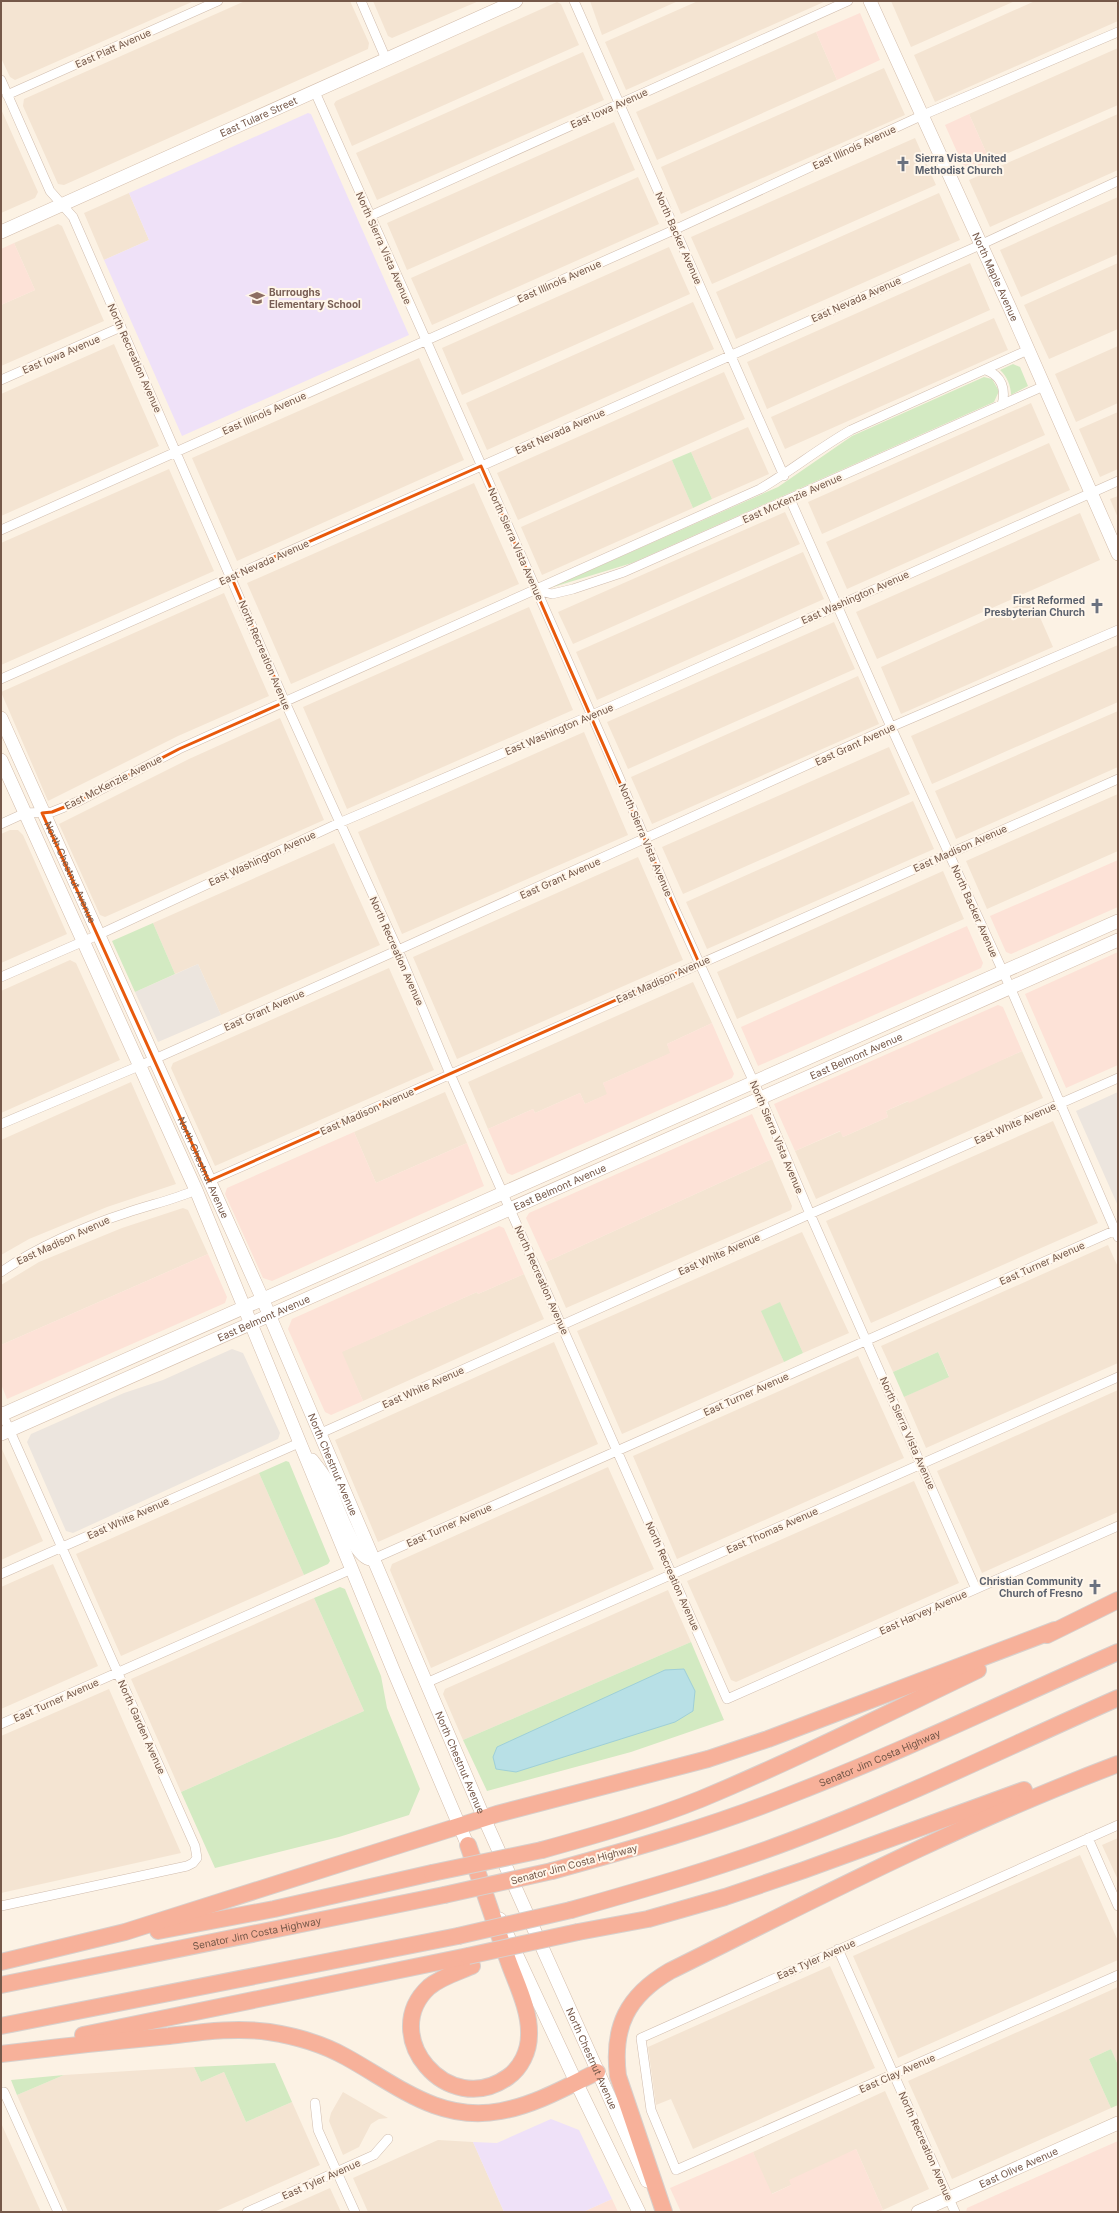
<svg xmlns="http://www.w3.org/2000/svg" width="1119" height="2213" font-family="Inter,sans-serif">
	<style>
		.residential { fill: #f4e4d2 }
		.commercial { fill: #fde2d7 }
		.industrial { fill: #ece5de }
		.education { fill: #efe1f8 }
		.green { fill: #d3eac2 }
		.water { fill: #b8e0e6; stroke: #9ecfd8 }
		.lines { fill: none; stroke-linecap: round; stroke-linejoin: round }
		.minor-casing { stroke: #d0bcad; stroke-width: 10 }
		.secondary-casing { stroke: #d3bcaa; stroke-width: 14 }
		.motorway-casing { stroke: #d8d0cc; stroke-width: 18 }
		.minor { stroke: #fff; stroke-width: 9 }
		.secondary { stroke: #fff; stroke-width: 13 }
		.motorway { stroke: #f7b19a; stroke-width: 16 }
		.motorway-bridge-casing { stroke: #d8d0cc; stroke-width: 18; stroke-linecap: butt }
		.motorway-bridge { stroke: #f7b19a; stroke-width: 16 }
		.marked { fill: none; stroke: #e8590c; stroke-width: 3; stroke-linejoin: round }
		.labels { text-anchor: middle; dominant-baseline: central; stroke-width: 4; stroke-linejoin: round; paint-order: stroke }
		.street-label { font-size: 10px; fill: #755849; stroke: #fff6ea }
		.worship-label { font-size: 10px; font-weight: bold; fill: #5b616d; stroke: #fff6ea; text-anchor: end }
		.education-label { font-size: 10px; font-weight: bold; fill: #785e54; stroke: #fff6ea; text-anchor: start }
	</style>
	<rect width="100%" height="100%" fill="#fcf2e4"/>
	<path class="residential" d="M1 1H194L15 80 10 77 1 58Z
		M245 1H350L369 43 368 49 64 185 58 184 23 106 24 99Z
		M373 1H479L392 38 388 36Z
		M590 1H678L602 35Z
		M698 1H826L626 90 605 42Z
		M891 1H1015L911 47Z
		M1035 1H1118V21L935 102 914 55Z
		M557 2 561 4 579 45 352 146 334 104 336 101Z
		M816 32 837 80 657 160 636 112Z
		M1118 48V105L990 161 969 114Z
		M583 52 604 100 377 200 356 153Z
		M884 68 905 115 681 214 661 167Z
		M1 109 38 192 35 198 1 213Z
		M1118 114V170L990 227 969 180Z
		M614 122 635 170 407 270 387 223Z
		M915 138 936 185 712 284 691 237Z
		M638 177 659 224 432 325 411 278Z
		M129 193 149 240 104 260 84 213Z
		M939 193 960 240 736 339 716 292Z
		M1118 197V254L1021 297 1000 250Z
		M58 224 62 226 104 321 1 366V305L35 290 14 243Z
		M669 247 690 294 462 395 442 348Z
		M970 263 990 310 767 409 747 362Z
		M1118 263V329L1049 359 1024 305Z
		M693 302 714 349 487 450 466 403Z
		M994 318 1008 350 785 449 771 417Z
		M114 344 159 446 1 516V394Z
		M1118 346V403L1076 422 1055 374Z
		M419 358 464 460 237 561 192 458Z
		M724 372 745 419 518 520 497 473Z
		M1031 403 1045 435 822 534 808 502Z
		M1118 412V469L1100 477 1079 429Z
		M748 427 769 474 712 499 691 452Z
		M1049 443 1070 490 847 589 826 542Z
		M672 460 693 508 542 575 521 527Z
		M169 469 214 571 1 665V543Z
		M474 483 519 584 291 684 247 583Z
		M1118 496V518L1110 499Z
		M785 512 800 544 573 644 558 612Z
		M1080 513 1100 560 877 659 856 612Z
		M803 552 824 599 597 700 576 652Z
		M224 593 269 696 178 736 48 801 1 692Z
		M1032 599 1053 647 901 714 881 667Z
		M529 607 573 710 347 809 303 707Z
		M834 622 855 669 628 769 607 722Z
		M1118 645V702L932 784 911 736Z
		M858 676 879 724 652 824 631 777Z
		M1118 711V767L956 839 935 791Z
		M280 718 324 820 105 917 100 915 59 824 189 759Z
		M584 732 628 835 402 934 358 832Z
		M889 747 910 794 683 894 662 847Z
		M1118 794V851L987 909 966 861Z
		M913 801 934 849 707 949 686 902Z
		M10 830H18L23 835 67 934 1 963V834Z
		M334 843 380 945 221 1015 198 964 175 974 153 923Z
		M638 857 683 960 457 1059 413 957Z
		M943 871 964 919 737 1019 717 972Z
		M70 960 76 963 120 1060 1 1113V991Z
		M389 968 434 1070 215 1166 171 1068 173 1063Z
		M693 982 712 1023 667 1044 671 1053 603 1083 608 1094 585 1104 580 1093 535 1113 533 1109 488 1129 468 1082Z
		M1022 1051 1043 1098 816 1199 795 1151 841 1131 843 1137 888 1117 886 1111Z
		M131 1082 176 1184 107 1207 29 1239 1 1255V1140Z
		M445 1092 467 1143 376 1183 354 1132Z
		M1053 1121 1098 1223 871 1323 826 1221Z
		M772 1159 792 1206 791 1210 566 1308 546 1262Z
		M183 1208 188 1210 208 1254 1 1345V1285L39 1262 122 1228Z
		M802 1232 849 1333 803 1353 780 1303 762 1311 784 1362 622 1434 577 1331Z
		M1108 1245 1118 1267V1363L926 1448 904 1397 949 1376 938 1352 893 1372 881 1346Z
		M524 1274 544 1319 363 1401 341 1352 477 1292 478 1294Z
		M554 1342 598 1444 378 1542 335 1440Z
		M858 1356 904 1458 677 1559 633 1456Z
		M1118 1390V1512L982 1573 937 1471Z
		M1 1447 43 1541 1 1560Z
		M608 1467 654 1569 431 1668 390 1570 392 1564Z
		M259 1473 304 1575 121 1656 76 1554Z
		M914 1481 959 1583 736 1682 731 1680 687 1581Z
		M53 1564 98 1666 1 1709V1587Z
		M668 1590 691 1642 463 1740 443 1694 445 1689Z
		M314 1598 364 1711 181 1792 131 1679Z
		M109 1689 181 1853 1 1893V1736Z
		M1118 1838V1880L1102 1845Z
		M1080 1855 1118 1941V1960L898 2058 853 1956Z
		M830 1966 875 2068 693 2149 671 2099 656 2105 648 2047Z
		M1118 1987V2065L1111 2049 1089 2059 1111 2108 952 2179 908 2081Z
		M194 2067 201 2082 224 2072 246 2122 292 2102 320 2165 214 2212H68L17 2095 64 2075Z
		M885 2091 929 2189 883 2210 856 2149 791 2185 769 2195 753 2152Z
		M343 2092 388 2118 379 2119 371 2124 359 2147 343 2155 329 2121 331 2113Z
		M1 2123 41 2212H1Z
		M438 2140 473 2142 504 2212H368L353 2178Z
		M330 2188 341 2212H276Z"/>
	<path class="commercial" d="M860 13 880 60 837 80 816 32Z
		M969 114 990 161 966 172 945 125Z
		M14 243 35 290 1 305V249Z
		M1118 860V907L1011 954 1006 952 990 916Z
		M967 926 983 963 981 968 758 1066 741 1027Z
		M1118 952V1065L1066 1088 1025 994Z
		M998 1005 1003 1007 1022 1051 909 1103 908 1101 886 1111 888 1117 843 1137 840 1131 795 1151 774 1104Z
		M712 1023 734 1074 732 1078 512 1175 507 1173 488 1129 533 1109 535 1113 580 1093 585 1104 607 1094 603 1083 670 1053 667 1044Z
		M752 1114 772 1159 546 1262 526 1218 529 1213Z
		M354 1132 376 1183 467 1143 484 1186 272 1281 263 1278 225 1194 227 1188Z
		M499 1226 504 1228 524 1274 478 1294 477 1292 342 1352 363 1401 331 1415 325 1412 288 1329 292 1319Z
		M208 1254 227 1297 225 1303 7 1399 1 1384V1345Z
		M1118 2141V2212H966L967 2208Z
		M856 2149 883 2210 878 2212H681L670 2188 753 2152 772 2194 791 2185 789 2180Z
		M612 2199 618 2212H583Z"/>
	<path class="industrial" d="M198 964 221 1015 158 1042 135 992Z
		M1118 1092V1206L1076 1111Z
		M232 1349 243 1353 280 1433 278 1439 73 1533 66 1531 27 1442 31 1434 124 1393 163 1380Z"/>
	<path class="education" d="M308 113 311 114 409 335 182 436 104 260 149 240 129 193Z
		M551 2119 579 2130 612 2199 583 2212H504L473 2142 497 2143Z"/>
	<path class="green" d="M1013 364 1020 367 1028 386 1011 395C1011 386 1007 376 1000 370Z
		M984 377 992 379 999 391 994 402 632 563 550 588 778 487 852 436Z
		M691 452 712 499 693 508 672 460Z
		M153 923 175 974 135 992 112 941Z
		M780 1302 803 1353 784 1362 761 1311Z
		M938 1352 949 1377 904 1397 893 1372Z
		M286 1461 289 1462 330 1561 328 1564 304 1575 259 1473Z
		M340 1587 345 1589 381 1676 387 1708 420 1789 409 1815 339 1837 215 1868 181 1792 364 1711 314 1598Z
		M691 1642 724 1720 631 1752 487 1791 463 1740Z
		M1111 2049 1118 2065V2105L1111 2108 1089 2059Z
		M275 2063 292 2102 246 2122 224 2072 201 2082 194 2067Z
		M64 2075 17 2095 11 2080Z"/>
	<path class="water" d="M684 1669 695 1691 693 1711 675 1722 516 1772 496 1769 493 1757 497 1747 665 1670Z"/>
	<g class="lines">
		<g class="minor-casing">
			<path id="minor" d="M361 1 386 59
				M574 1 784 476
				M1 80 50 191 73 217 285 702 398 950 450 1074 727 1699 1118 1526
				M315 92 426 340 619 777 672 903 761 1098 810 1214 976 1589
				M7 95 218 1
				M370 216 848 1
				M986 370C1002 376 1006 389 1002 405
				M1 380 121 327
				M790 499 891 727 1010 987 1118 1237
				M1 530 676 229 923 115 1118 32
				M536 590 552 594 573 589 624 572 1044 386
				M1 679 980 245 1118 181
				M1 824 25 813 52 812 77 802 179 749 760 489C791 471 819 448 851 430L1028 350
				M1 977 98 935 339 823 592 715 1118 481
				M1 1124 139 1066 398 950 891 727 1118 630
				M209 1181 1118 779
				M1 1272C36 1248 85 1226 126 1213 149 1205 173 1200 196 1190
				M1 1411 195 1846 197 1858 193 1863 187 1866 1 1906
				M321 1433 810 1214 1118 1078
				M373 1559 1118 1229
				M1 1574 299 1443
				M426 1683 1118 1377
				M1 1724 352 1569
				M1118 1825 641 2038 651 2110 676 2170 1118 1975
				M1088 1838 1118 1906
				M838 1949 955 2212
				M1 2092H4L58 2212
				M315 2103 318 2130 355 2212
				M247 2212 374 2155 388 2139"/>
		</g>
		<g class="secondary-casing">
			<g id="secondary">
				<path id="s1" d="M870 1 1009 306 1118 554"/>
				<path id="s2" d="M1 232 516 1"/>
				<path id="s3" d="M1 718 259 1291 484 1818 647 2181"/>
				<path d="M1 760 196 1190 394 1672 471 1853"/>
				<path d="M1 1415 1118 921"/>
				<path id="s4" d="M1 1434 1118 940"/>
				<path d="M312 1460C317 1467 323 1473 326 1480 334 1496 354 1563 373 1559"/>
				<path d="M500 1919 576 2082 639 2212"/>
				<path id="s5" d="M918 2212 1118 2123"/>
			</g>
		</g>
		<g class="motorway-casing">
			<g id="motorway">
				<path d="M1047 1635 1118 1600"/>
				<path d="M468 1845C482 1885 495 1924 509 1963 517 1985 530 2011 529 2035 529 2051 521 2068 508 2077 448 2120 377 2035 429 1987 441 1977 458 1972 472 1966"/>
				<path d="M542 1850C596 1835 649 1820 701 1799 795 1760 886 1714 978 1670"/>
				<path id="s6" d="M552 1871C632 1849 713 1826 790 1795 901 1752 1009 1700 1118 1652"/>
				<path d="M571 1910C645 1889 718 1868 790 1841 902 1799 1009 1746 1118 1698"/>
				<path d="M158 1931 274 1909 432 1873"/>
				<path d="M578 1932 648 1919 725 1897 804 1870 1024 1790"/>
				<path d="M1 1962 125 1932 497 1814 708 1759 768 1739 1055 1630"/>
				<path id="s7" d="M1 1985 444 1895"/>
				<path d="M1 2026 458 1936"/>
				<path d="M83 2035 468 1956"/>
				<path d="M1 2054C57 2047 113 2041 169 2036 202 2032 236 2027 269 2032 295 2036 323 2044 346 2057 397 2085 439 2123 501 2111 535 2105 566 2087 597 2072"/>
				<path d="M664 2212 618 2076C612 2027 627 1996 670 1971 817 1898 964 1822 1118 1764"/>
			</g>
		</g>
		<use href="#minor" class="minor"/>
		<use href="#secondary" class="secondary"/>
		<use href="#motorway" class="motorway"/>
		<g class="motorway-bridge-casing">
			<path id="motorway-bridge" d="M432 1873 542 1850
				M444 1895 552 1871
				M458 1936 571 1910
				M468 1956 578 1932"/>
		</g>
		<use href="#motorway-bridge" class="motorway-bridge"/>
	</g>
	<path class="marked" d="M481 466 699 963 209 1181 42 813 52 812 77 802 179 749 285 702 231 576Z"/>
	<defs>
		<g id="church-bare" transform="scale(1.2)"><path d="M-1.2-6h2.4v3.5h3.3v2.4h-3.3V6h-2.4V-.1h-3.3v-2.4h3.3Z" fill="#6b7280" stroke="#fff6ea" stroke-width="2.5" paint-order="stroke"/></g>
		<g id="school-bare" transform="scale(1.2)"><path d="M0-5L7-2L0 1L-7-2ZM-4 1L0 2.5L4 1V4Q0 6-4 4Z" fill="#8d6e63" stroke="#fff6ea" stroke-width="2.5" paint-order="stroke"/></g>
	</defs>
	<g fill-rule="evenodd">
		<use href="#church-bare" x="903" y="164"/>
		<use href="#school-bare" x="257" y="298"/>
		<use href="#church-bare" x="1097" y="606"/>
		<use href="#church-bare" x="1095" y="1587"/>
	</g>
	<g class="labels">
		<g class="street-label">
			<text transform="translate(113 48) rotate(-24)">East Platt Avenue</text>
			<text transform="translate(609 108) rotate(-24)">East Iowa Avenue</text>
			<text stroke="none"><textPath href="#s2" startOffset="282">East Tulare Street</textPath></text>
			<text transform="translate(854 147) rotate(-25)">East Illinois Avenue</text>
			<text transform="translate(679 238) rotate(66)">North Backer Avenue</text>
			<text transform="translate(384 248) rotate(66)">North Sierra Vista Avenue</text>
			<text stroke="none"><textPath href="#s1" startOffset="303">North Maple Avenue</textPath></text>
			<text transform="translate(559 281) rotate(-24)">East Illinois Avenue</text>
			<text transform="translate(856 299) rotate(-24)">East Nevada Avenue</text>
			<text transform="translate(61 354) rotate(-23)">East Iowa Avenue</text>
			<text transform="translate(135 358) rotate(66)">North Recreation Avenue</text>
			<text transform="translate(264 413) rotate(-24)">East Illinois Avenue</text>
			<text transform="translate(560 431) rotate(-24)">East Nevada Avenue</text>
			<text transform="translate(792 498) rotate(-24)">East McKenzie Avenue</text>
			<text transform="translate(516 544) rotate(66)">North Sierra Vista Avenue</text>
			<text transform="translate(264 562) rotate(-24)">East Nevada Avenue</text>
			<text transform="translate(855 597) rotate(-24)">East Washington Avenue</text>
			<text transform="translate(265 655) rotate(67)">North Recreation Avenue</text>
			<text transform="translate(559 729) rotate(-23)">East Washington Avenue</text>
			<text transform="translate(855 744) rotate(-25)">East Grant Avenue</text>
			<text transform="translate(113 782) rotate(-27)">East McKenzie Avenue</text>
			<text transform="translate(646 840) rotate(67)">North Sierra Vista Avenue</text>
			<text transform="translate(960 848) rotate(-24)">East Madison Avenue</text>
			<text transform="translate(262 858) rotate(-25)">East Washington Avenue</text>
			<text stroke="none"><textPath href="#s3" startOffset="169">North Chestnut Avenue</textPath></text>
			<text transform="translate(560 878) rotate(-24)">East Grant Avenue</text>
			<text transform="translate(975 911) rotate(66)">North Backer Avenue</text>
			<text transform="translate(397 951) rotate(66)">North Recreation Avenue</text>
			<text transform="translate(663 979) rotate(-24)">East Madison Avenue</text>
			<text transform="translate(264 1010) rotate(-24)">East Grant Avenue</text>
			<text stroke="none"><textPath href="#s4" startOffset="935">East Belmont Avenue</textPath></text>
			<text transform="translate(367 1111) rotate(-24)">East Madison Avenue</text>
			<text transform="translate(1015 1123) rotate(-24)">East White Avenue</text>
			<text transform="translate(777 1137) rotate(67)">North Sierra Vista Avenue</text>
			<text stroke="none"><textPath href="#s3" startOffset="493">North Chestnut Avenue</textPath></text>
			<text stroke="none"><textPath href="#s4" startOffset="611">East Belmont Avenue</textPath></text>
			<text transform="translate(63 1240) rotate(-25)">East Madison Avenue</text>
			<text transform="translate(719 1254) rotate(-24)">East White Avenue</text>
			<text transform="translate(1042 1263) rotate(-24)">East Turner Avenue</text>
			<text transform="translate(542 1280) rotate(66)">North Recreation Avenue</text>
			<text stroke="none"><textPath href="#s4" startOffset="287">East Belmont Avenue</textPath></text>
			<text transform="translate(423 1387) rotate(-24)">East White Avenue</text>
			<text transform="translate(746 1394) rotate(-24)">East Turner Avenue</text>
			<text transform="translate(908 1433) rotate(66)">North Sierra Vista Avenue</text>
			<text stroke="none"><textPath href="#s3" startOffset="817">North Chestnut Avenue</textPath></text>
			<text transform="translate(128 1518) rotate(-24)">East White Avenue</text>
			<text transform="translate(449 1525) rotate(-24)">East Turner Avenue</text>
			<text transform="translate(772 1530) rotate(-24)">East Thomas Avenue</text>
			<text transform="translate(673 1576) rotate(66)">North Recreation Avenue</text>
			<text transform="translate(923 1612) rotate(-24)">East Harvey Avenue</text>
			<text transform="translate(56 1700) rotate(-24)">East Turner Avenue</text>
			<text transform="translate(142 1727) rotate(66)">North Garden Avenue</text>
			<text stroke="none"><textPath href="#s6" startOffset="347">Senator Jim Costa Highway</textPath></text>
			<text stroke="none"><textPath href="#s3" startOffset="1141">North Chestnut Avenue</textPath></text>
			<text transform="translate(574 1864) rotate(-15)">Senator Jim Costa Highway</text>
			<text stroke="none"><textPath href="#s7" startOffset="261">Senator Jim Costa Highway</textPath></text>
			<text transform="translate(816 1959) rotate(-24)">East Tyler Avenue</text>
			<text stroke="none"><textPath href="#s3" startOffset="1465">North Chestnut Avenue</textPath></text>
			<text transform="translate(897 2073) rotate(-24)">East Clay Avenue</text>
			<text transform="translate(926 2146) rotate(66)">North Recreation Avenue</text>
			<text stroke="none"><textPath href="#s5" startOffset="110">East Olive Avenue</textPath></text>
			<text transform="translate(321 2179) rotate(-24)">East Tyler Avenue</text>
		</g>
		<g class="worship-label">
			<text x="915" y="158" text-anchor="start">Sierra Vista United<tspan x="915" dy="12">Methodist Church</tspan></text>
			<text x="1085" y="600">First Reformed<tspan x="1085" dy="12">Presbyterian Church</tspan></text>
			<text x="1083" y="1581">Christian Community<tspan x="1083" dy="12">Church of Fresno</tspan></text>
		</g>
		<g class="education-label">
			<text x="269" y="292">Burroughs<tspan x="269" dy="12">Elementary School</tspan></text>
		</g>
	</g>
	<rect width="1119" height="2213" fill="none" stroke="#755849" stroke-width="4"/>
</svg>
